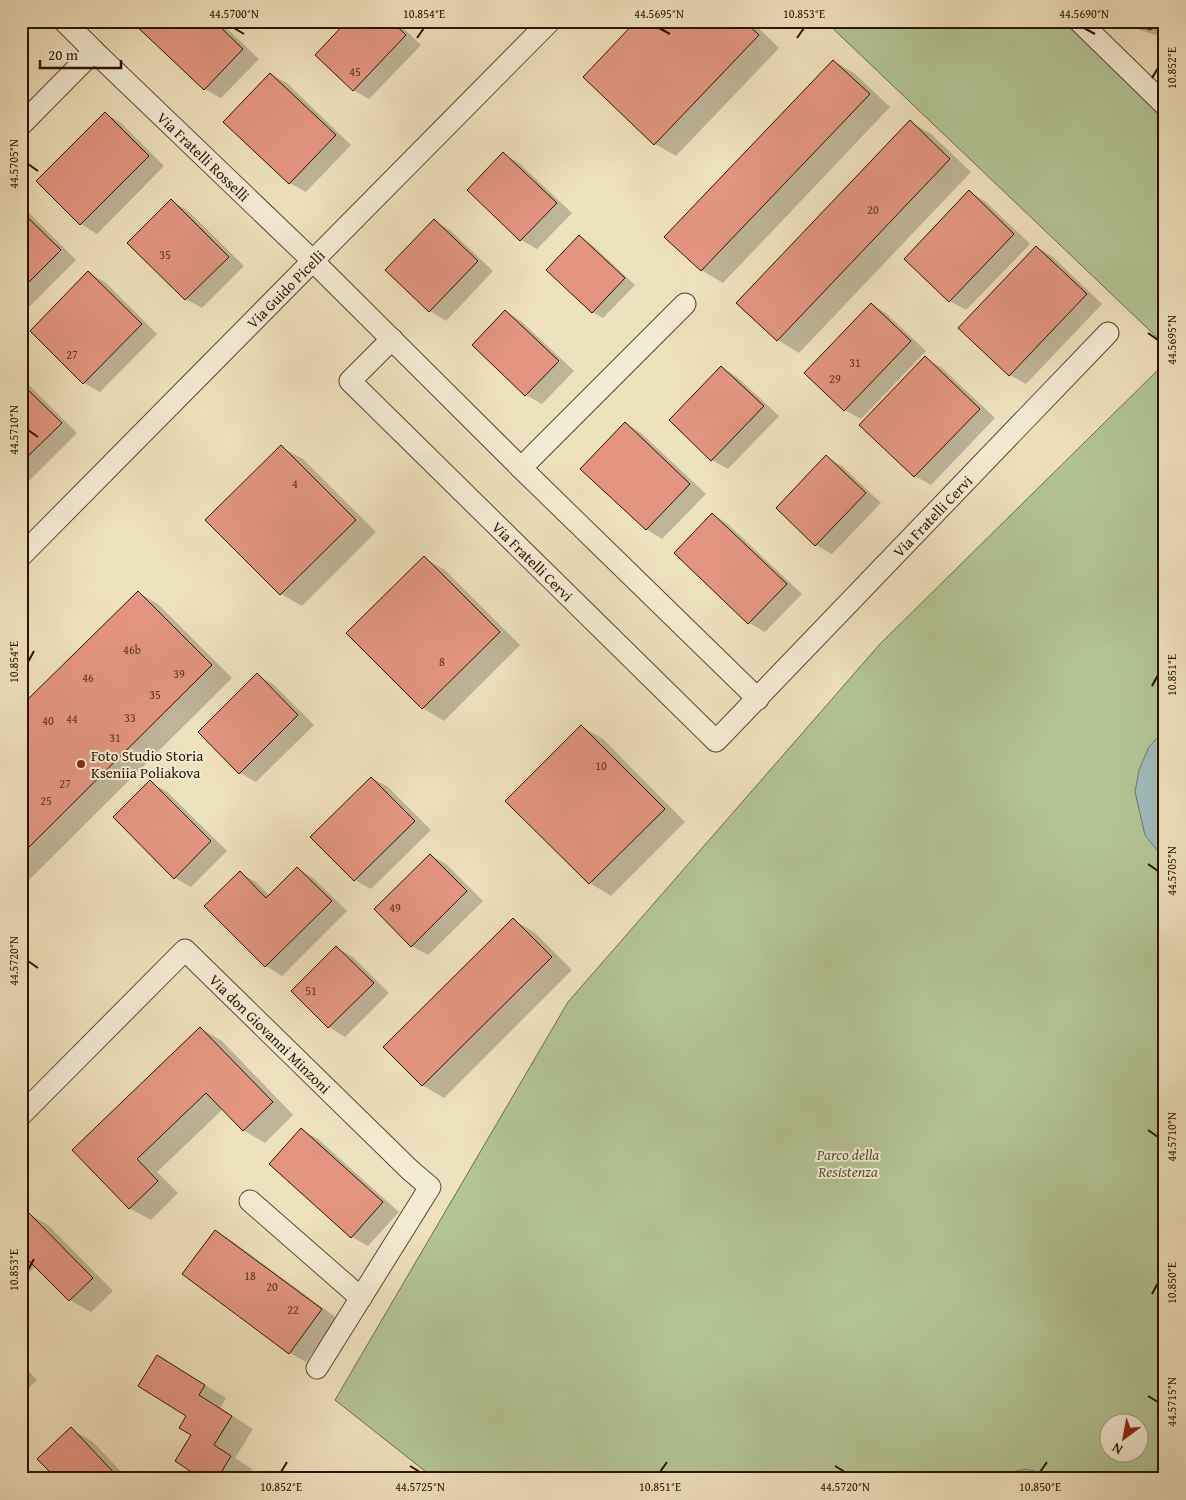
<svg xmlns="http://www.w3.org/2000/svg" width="1186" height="1500" font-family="'Gentium Book Plus',serif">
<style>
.green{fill:#b3c495;stroke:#706b4a;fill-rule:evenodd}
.water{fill:#9ebbbc;stroke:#717771}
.shadow{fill:#0003}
.building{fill:#e39581;stroke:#2e1200}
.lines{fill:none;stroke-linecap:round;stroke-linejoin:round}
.street-casing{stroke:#5e462f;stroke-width:23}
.street{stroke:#f4ecd4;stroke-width:21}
.ticks{fill:none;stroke:#2e1200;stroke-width:2}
.poi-dot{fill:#8f2418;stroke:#f4ecd4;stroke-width:2}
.labels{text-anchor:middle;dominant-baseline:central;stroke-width:4;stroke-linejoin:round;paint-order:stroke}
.number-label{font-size:12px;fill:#5b3320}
.street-label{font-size:15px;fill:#2e1200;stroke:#f4ecd4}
.poi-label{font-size:15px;fill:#2e1200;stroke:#f4ecd4;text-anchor:start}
.park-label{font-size:15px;font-style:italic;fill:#5d5034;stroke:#f4ecd4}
.neatline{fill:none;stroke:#2e1200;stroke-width:2}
.ticks-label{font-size:12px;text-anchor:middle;fill:#2e1200}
</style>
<rect width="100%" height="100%" fill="#eee1bd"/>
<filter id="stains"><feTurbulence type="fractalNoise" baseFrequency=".004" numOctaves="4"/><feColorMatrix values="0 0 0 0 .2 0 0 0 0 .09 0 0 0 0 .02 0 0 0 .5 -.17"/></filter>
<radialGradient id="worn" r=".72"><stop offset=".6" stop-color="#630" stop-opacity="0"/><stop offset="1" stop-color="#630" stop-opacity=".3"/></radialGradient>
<path class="green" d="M825,21H1076L1165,109V345Z
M1165,363V1479H435L335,1400L568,1002L880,644ZM1108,1422H1138V1452H1108Z"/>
<path class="water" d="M1165,729V860L1145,835L1135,792L1139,770L1149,747Z
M1026,1469L1043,1473L1055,1479H1002L1016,1471Z"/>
<path class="shadow" d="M133,21H219L259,59L221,98L205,89Z
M348,21H396L421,45L369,99L353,90Z
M637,21H751L779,48L676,156L655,144L585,77Z
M1112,21H1165V38L1114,22Z
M833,61L854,73L890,107L723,283L701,270Z
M270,74L287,83L351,145L306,192L290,183L225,122Z
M105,113L121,123L164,166L97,234L81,224L38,181Z
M910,122L931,134L971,172L799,353L778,340L738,303Z
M503,154L519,163L572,213L537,249L521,240Z
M969,192L985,201L1030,244L966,310L950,301L906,259Z
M171,201L187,210L244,266L202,308L186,299L129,243Z
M21,205L76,260L24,312L21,310Z
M434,221L450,230L493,271L446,321L430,311L387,270Z
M579,237L590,243L635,285L603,318L592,312Z
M1036,247L1053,257L1102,304L1026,384L1010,375Z
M89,273L105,282L157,334L100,392L84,383Z
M871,304L887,314L926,351L861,419L845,410L806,373Z
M505,311L521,321L574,371L542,404L526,395Z
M925,358L941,367L995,418L931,485L915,476Z
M721,367L737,377L779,416L728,469L712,460L670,420Z
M21,377L77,433L21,489Z
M625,423L641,433L706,494L662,539L646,529Z
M281,447L303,459L376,532L302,606L281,594Z
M826,457L842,466L881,503L832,554L816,545L778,508Z
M712,514L728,524L802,594L765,632L749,623Z
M424,558L445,570L520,645L444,721L423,708L348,633Z
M138,592L159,605L232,678L21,888V708Z
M257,675L273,684L314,725L256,782L240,773Z
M582,727L603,739L685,822L611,896L590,883Z
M372,778L388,787L431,830L371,889L355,880Z
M150,782L166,791L227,851L191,887L175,878Z
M430,855L446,864L483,901L428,955L412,946Z
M297,868L313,878L347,911L282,976L266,966L240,873L256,882L270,896Z
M513,920L534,932L572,970L444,1098L422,1085Z
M337,948L353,957L389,993L345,1037L329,1027L293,991Z
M200,1028L222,1041L293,1115L265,1143L243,1130L223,1109L157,1172L178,1193L151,1220L129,1208L73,1150Z
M302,1130L318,1139L399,1212L368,1246L352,1237L271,1164Z
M27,1213L48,1225L113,1291L91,1312L70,1300L36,1266L21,1281V1219Z
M216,1231L232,1241L338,1319L306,1362L290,1353Z
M21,1363L37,1380L21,1396Z
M179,1369L226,1398L220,1408L253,1429L235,1458L252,1469L246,1479H195L197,1474L193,1435Z
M71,1429L92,1441L128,1479H58Z"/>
<path class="building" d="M131,21H214L243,49L204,90Z
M347,21H391L406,35L353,91L315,55Z
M636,21H744L759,35L654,145L583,77Z
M1121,21H1154L1151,30Z
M833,60L870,94L701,271L664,237Z
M270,73L336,135L289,184L223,122Z
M105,112L149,156L80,225L36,181Z
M910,120L950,159L777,341L736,303Z
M503,152L557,203L520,241L467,190Z
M969,190L1014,234L949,302L904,259Z
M171,199L229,257L185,300L127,243Z
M21,211L61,250L21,290Z
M434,219L478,261L429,312L385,270Z
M579,235L625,278L592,313L546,270Z
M1036,246L1087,294L1009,376L958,328Z
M88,271L142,324L83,384L30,331Z
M871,303L911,341L844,411L804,373Z
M505,310L559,361L525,396L472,345Z
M925,356L980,409L914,477L859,425Z
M721,366L764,406L711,461L669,420Z
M21,383L62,423L21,463Z
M625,422L690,484L646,530L580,469Z
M281,445L356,520L280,595L205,520Z
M826,455L866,493L815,546L776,508Z
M712,513L787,584L748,624L674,553Z
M424,556L500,632L422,709L346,633Z
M138,591L212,665L21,855V706Z
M257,673L298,715L239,774L198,732Z
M581,725L665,809L589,884L505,801Z
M371,777L415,821L354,881L310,837Z
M150,780L211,841L174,879L113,817Z
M430,854L467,891L411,947L374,909Z
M297,867L332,901L265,967L204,906L240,871L266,898Z
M513,918L552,957L422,1086L383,1047Z
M336,946L374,983L328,1028L291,991Z
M200,1027L273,1102L243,1131L206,1093L137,1159L158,1181L129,1209L72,1150Z
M301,1128L383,1202L351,1238L269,1164Z
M27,1211L93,1278L69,1301L21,1253V1217Z
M215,1230L322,1309L289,1354L182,1274Z
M157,1355L205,1385L199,1395L232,1416L214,1445L231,1456L217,1479H193L196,1475L175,1461L191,1435L179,1428L186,1416L138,1386Z
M71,1427L117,1476L115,1479H57L37,1459Z"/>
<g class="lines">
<g class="street-casing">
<g id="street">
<path d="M64,21L94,51"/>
<path d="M1079,21L1165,105"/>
<path id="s1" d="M21,125L94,51L314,262L521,468L758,699"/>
<path id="s2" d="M392,339L350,381L716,741L1108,333"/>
<path d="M521,468L685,304"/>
<path id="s3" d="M21,556L550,21"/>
<path id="s4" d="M21,1115L185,950L410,1170L430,1187L317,1368"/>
<path d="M250,1201L361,1298"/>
</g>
</g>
<use href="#street" class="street"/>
</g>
<path class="ticks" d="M234,28L244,34M659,28L670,34M1084,28L1095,34M417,38L424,28M797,38L804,28M1152,78L1158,68M28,164L38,171M1148,333L1158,340M28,430L38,437M28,662L34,651M1152,686L1158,675M1148,864L1158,871M28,961L38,968M1148,1130L1158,1137M28,1270L34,1259M1152,1294L1158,1283M1148,1396L1158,1402M410,1466L420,1472M835,1466L845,1472M281,1472L287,1462M660,1472L667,1462M1040,1472L1047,1462"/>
<circle class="poi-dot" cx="81" cy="764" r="5"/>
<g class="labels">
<g class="number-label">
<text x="355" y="71">45</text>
<text x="873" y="209">20</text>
<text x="165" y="254">35</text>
<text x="72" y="354">27</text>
<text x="855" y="362">31</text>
<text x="835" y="378">29</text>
<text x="295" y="483">4</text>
<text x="132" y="649">46b</text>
<text x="442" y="661">8</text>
<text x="179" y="673">39</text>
<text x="88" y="677">46</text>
<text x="155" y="694">35</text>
<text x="130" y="717">33</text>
<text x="72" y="718">44</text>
<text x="48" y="720">40</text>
<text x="115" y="737">31</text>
<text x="601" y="765">10</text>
<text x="65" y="783">27</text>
<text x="46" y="800">25</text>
<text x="395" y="907">49</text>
<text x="311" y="990">51</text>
<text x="250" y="1275">18</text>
<text x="272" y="1286">20</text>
<text x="293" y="1309">22</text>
</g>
<g class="street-label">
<text stroke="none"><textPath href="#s1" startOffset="256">Via Fratelli Rosselli</textPath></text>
<text stroke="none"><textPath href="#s3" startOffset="376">Via Guido Picelli</textPath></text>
<text stroke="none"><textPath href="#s2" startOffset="885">Via Fratelli Cervi</textPath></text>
<text stroke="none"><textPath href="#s2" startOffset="316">Via Fratelli Cervi</textPath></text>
<text stroke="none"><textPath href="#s4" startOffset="352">Via don Giovanni Minzoni</textPath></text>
</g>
<g class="poi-label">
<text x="91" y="755">Foto Studio Storia<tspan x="91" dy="17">Kseniia Poliakova</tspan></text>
</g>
<g class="park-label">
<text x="848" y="1154">Parco della<tspan x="848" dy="17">Resistenza</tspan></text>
</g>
</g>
<rect width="1186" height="1500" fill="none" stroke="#eee1bd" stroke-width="55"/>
<g transform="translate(1124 1438) rotate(212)"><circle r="24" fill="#f4ecd4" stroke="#a5957f"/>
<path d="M0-4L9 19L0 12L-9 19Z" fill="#8f2418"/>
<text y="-8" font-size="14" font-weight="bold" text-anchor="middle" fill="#2e1200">N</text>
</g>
<path d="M40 60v8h81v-8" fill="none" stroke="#2e1200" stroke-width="2.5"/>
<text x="48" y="60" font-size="15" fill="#2e1200" stroke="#f4ecd4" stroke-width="4" paint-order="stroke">20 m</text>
<rect x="28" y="28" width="1130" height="1444" class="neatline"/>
<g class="ticks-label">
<text x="234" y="18">44.5700°N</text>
<text x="424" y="18">10.854°E</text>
<text x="659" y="18">44.5695°N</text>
<text x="804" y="18">10.853°E</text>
<text x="1084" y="18">44.5690°N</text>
<text transform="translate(1172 68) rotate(-90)" y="4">10.852°E</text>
<text transform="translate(14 164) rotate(-90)" y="4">44.5705°N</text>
<text transform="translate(1172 340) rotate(-90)" y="4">44.5695°N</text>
<text transform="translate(14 430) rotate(-90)" y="4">44.5710°N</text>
<text transform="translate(14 662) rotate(-90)" y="4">10.854°E</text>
<text transform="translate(1172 675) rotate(-90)" y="4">10.851°E</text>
<text transform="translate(1172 871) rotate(-90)" y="4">44.5705°N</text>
<text transform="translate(14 961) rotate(-90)" y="4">44.5720°N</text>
<text transform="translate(1172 1137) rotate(-90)" y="4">44.5710°N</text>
<text transform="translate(14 1270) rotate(-90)" y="4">10.853°E</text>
<text transform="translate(1172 1283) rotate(-90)" y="4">10.850°E</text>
<text transform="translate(1172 1402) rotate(-90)" y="4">44.5715°N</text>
<text x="281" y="1491">10.852°E</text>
<text x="420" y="1491">44.5725°N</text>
<text x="660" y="1491">10.851°E</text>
<text x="845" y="1491">44.5720°N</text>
<text x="1040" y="1491">10.850°E</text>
</g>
<rect width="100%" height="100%" filter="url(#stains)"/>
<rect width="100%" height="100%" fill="url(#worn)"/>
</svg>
